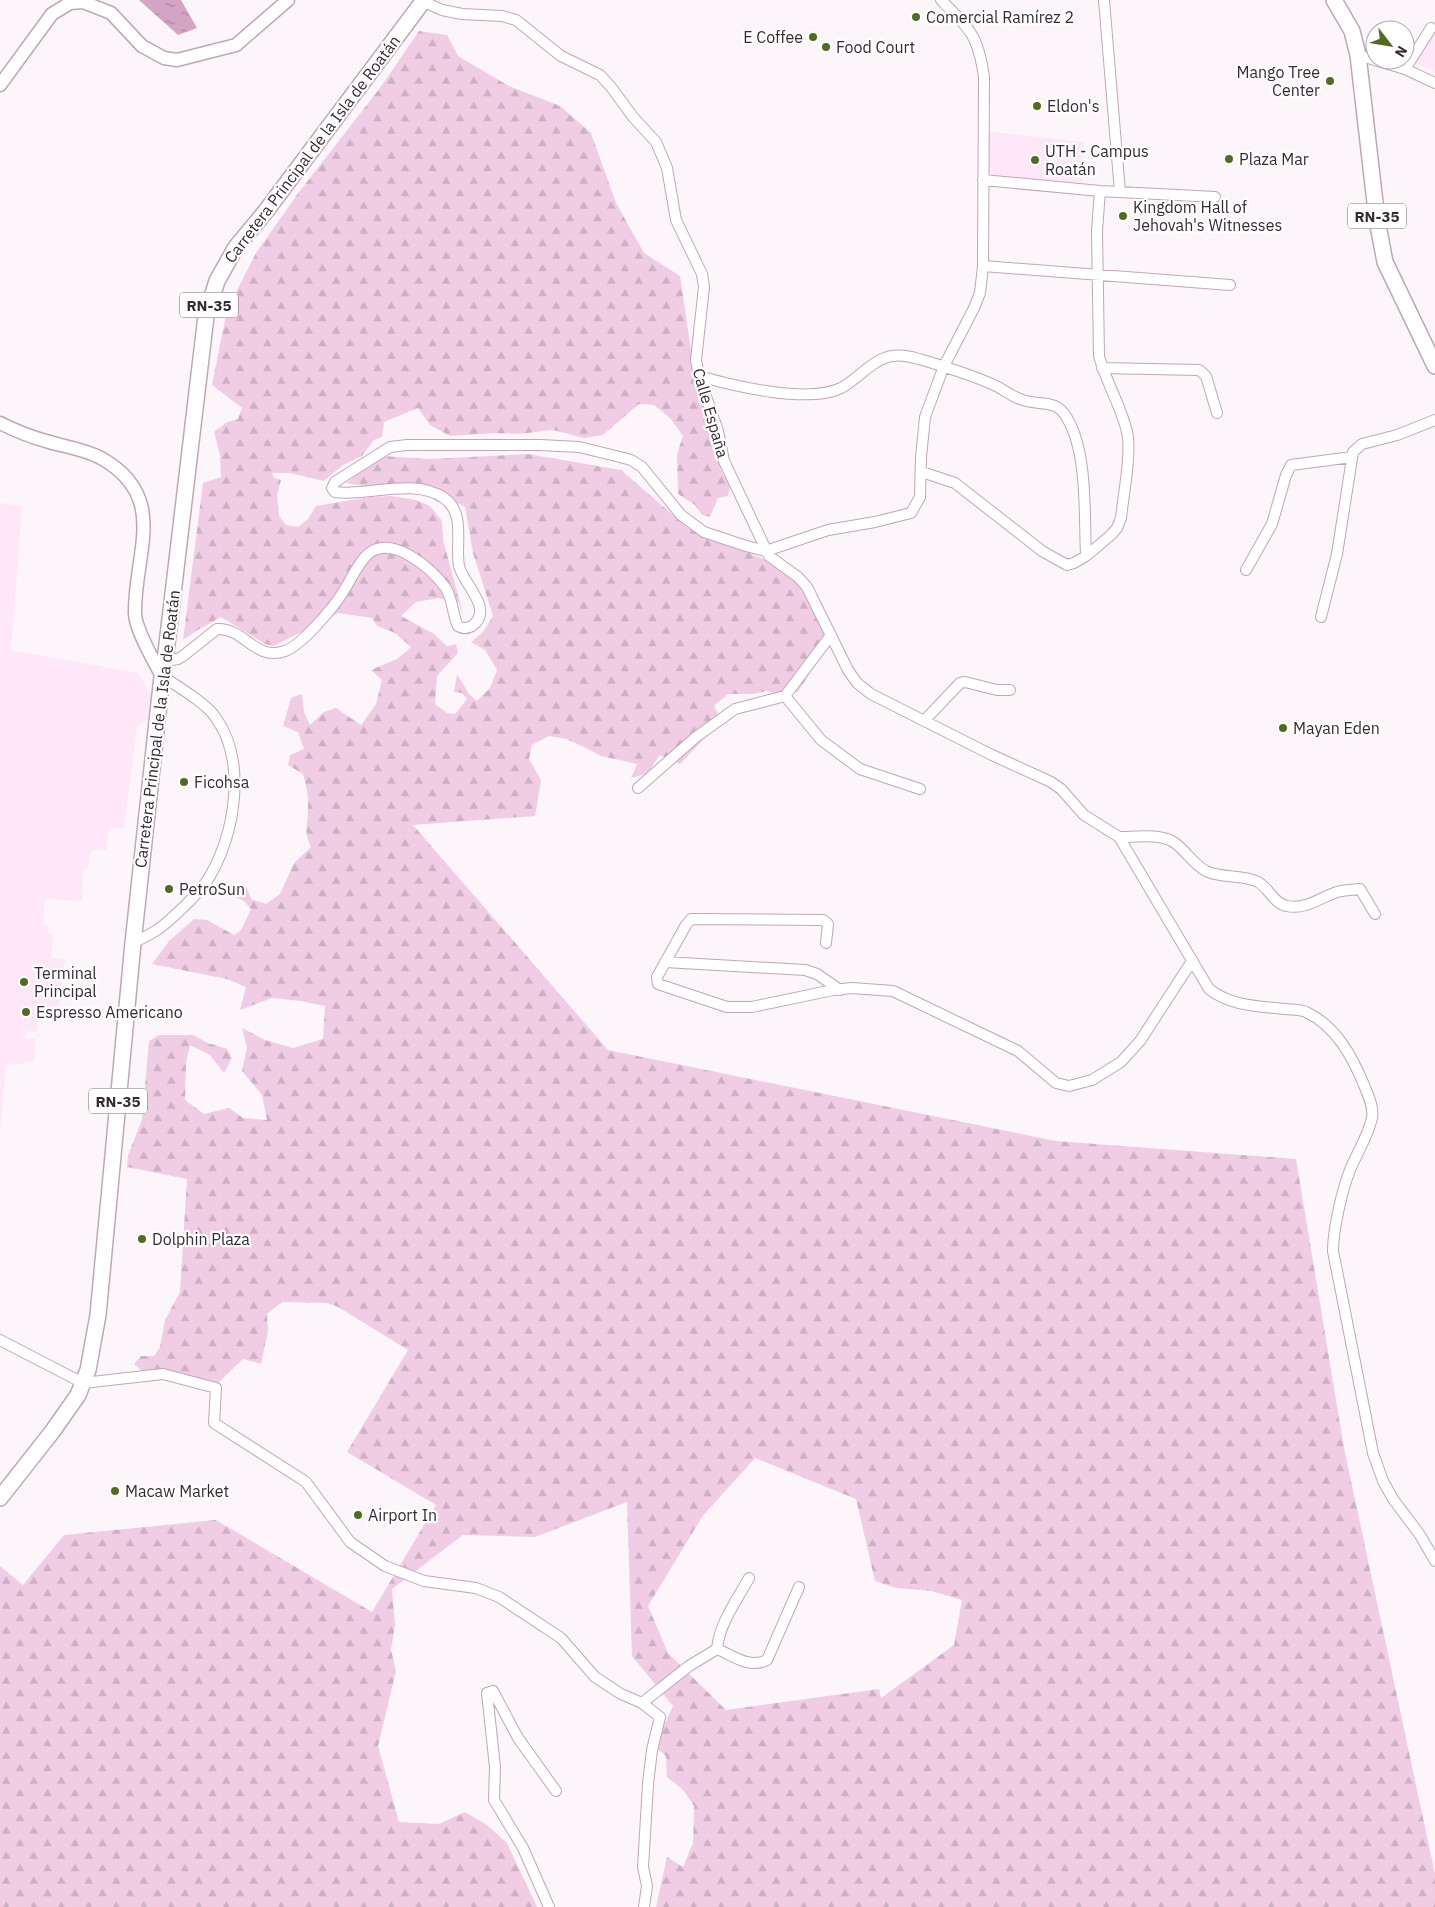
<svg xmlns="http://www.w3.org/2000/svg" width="1435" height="1907" font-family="'IBM Plex Sans',sans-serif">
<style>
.built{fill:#fee8f7}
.forest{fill:url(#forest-firs);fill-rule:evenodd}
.water{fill:url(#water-ripples)}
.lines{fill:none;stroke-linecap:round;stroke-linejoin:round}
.minor-casing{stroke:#c1a6b8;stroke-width:12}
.tertiary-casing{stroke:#c1a6b8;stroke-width:15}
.primary-casing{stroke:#c1a6b8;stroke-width:18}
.minor{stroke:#fff;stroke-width:10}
.tertiary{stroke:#fff;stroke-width:12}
.primary{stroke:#fff;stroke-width:15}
.poi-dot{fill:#4f6c20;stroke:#fff;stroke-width:2}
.labels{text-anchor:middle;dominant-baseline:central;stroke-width:4.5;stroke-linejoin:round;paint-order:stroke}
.shield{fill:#fff;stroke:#726b70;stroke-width:1}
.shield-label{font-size:15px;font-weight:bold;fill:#362b33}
.poi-label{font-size:16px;fill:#362b33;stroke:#fff;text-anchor:start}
.street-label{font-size:16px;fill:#362b33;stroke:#fff}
</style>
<defs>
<pattern id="forest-firs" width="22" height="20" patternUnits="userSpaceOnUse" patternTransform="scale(1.25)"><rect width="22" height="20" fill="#f0cde4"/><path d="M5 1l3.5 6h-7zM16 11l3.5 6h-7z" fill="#ceb0c4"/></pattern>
<pattern id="water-ripples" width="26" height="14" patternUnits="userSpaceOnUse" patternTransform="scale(1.25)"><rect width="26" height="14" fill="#d3a4c4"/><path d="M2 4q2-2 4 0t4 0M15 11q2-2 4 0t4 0" fill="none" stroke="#ac86a0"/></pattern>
</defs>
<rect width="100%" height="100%" fill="#fcf6fa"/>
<path class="built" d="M1435,23V72L1413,62Z
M987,131L1083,142L1082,183L986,177Z
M0,503L22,506L11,650L138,673L152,696L153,714L137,728L124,828H109L106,850H91L88,870H83L82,902L45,898L43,925L49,926L48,933L53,934L51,958L65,960L59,1008L45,1006V1009L40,1008L37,1032L27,1031L26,1038L36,1039L35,1060L20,1064L6,1065L0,1132Z"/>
<path class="forest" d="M419,31L447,35L458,56L509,86L560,106L591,133L616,203L644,253L680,276L693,363L702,384L715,452L722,472L730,483L728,496L718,498L710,517L702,515L695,505L678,494L677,454L683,436L670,418L654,405L639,404L603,435L584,438L553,430L519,434L496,433L450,436L430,425L418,408L384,422L382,437L374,440L362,456L343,465L324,481L289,473H272L274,478L281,480L277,495L279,516L286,525L298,527L308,519L316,506L369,497L391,496L416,500L430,506L442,521L443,540L464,617L459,603L438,598L416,602L401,616L434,634L447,646L456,644L458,653L437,676L435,704L447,713L455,714L467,699L462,693L454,692L457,674L469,694L477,701L490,688L497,670L485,650L471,642L483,632L493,616L473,553L465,507L425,487H370L346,483L383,456L429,459L528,454L621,470L687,527L773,563L796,582L811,605L829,643L798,692L778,694L767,691L753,694H728L714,706L721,721L680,764L660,755L646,774L631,778L637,764L601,756L584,747L566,739L549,736L532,745L529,759L541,780L535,816L413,825L608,1050L1056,1141L1296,1159L1344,1448L1435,1874V1907H656L667,1857L683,1867L693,1843L694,1806L683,1790L667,1777L666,1756L654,1746L673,1706L632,1656L627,1502L535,1537L463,1535L392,1589L395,1625L391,1650L396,1671L378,1746L399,1822L439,1824L465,1812L487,1825L507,1843L537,1907H0V1566L23,1585L64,1535L216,1520L372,1612L436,1505L347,1452L408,1350L338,1307L327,1303L282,1302L267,1314L268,1331L261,1364L243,1359L219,1382L208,1383L143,1372L134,1364L141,1356H154L160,1347L165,1320L180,1292L187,1179L127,1167L128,1155L142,1120L149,1041L159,1035H193L208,1043L227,1049L232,1058L224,1073L210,1055L190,1045L186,1062L185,1100L204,1114L229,1108L243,1118L267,1120L262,1095L242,1071L247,1048L242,1028L265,1040L293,1048L323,1039L325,1006L301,1001L272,998L240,1010L246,987L227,979L152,964L169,941L194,919L207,920L234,935L241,930L251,909L244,901L232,895L236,887L246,886L251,899L266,904L280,894L294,863L311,847C303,830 308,827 308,809C309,797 306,785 303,774L288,765L290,755L304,749L298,732L283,726L291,698L302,694L304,712L310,725L324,712L336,708L361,725L376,704L382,680L371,670L397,659L411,647L395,633L377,626L372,618L338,613L274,646L265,644L221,617L196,631L183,640L203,483L221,477L220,455L214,432L227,422L238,419L242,408L212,385L227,310L256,253L299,192L380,88ZM755,1458L856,1499L875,1581L896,1588L931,1591L962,1600L954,1645L881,1698L879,1689L726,1710L668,1653L648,1606L702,1517Z"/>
<path class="water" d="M139,0H181L197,28L178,35Z"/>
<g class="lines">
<g class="minor-casing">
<path id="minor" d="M1104,0L1120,192
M422,1L442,10L462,14L502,16L516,20L561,56L600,75L611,87L633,117L656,142L667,168L676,220L702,274L704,287L696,360L699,376L718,431L724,461L769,556L798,577L807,587L848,670L857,683L871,694L992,755L1051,782L1061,789L1084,815L1119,837L1209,989C1231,1006 1257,1006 1284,1009C1291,1010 1300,1009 1306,1012C1336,1026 1352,1056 1364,1085C1368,1095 1374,1107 1372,1118C1368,1136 1357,1153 1350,1170C1342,1190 1333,1230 1333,1251L1373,1453L1383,1481L1393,1499L1420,1535L1435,1561
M1358,55L1405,69L1435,83
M1405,69L1431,28
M983,180L1100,191L1215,197
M983,266L1230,285
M1102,368L1199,370L1206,376L1217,413
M699,376C734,386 808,404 841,388C858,379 873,359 892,356C904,354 915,358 926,361C949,368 972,375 994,385C1003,389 1011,396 1020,399C1039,407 1055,397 1067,418C1088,453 1084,515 1086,556
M922,472L955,483L1042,551L1067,565L1074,563L1086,556L1111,535L1117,528L1121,518C1123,497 1132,451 1127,432C1121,406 1106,382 1099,356L1097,231L1100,191
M1246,570L1272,524L1286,475L1291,465L1352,457
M1321,617L1337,554L1353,452L1362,444L1397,435L1435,420
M165,661L178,659L183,656L217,629C244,627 255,662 285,651C301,646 334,607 343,592C351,580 357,564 368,554C392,534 431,568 445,587C453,598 452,614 458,626C463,629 467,629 472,626C495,609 463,584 459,566C455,544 466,513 444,498C413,477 367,497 335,492L332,488L335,482L341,478L390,447L407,445H540L579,447L620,457L631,460L642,467L681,515L704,532L746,546L766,551L828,530L875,522L911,513L920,497L921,457L925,417L944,366L974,308L980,293L983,266L984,77C978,35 970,29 941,0
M785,696L821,740L860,769L920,789
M924,721L960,683L965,682L997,690H1010
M638,788L696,737L735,709L785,696L831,635
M1119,837C1135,837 1161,833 1175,843C1186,851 1194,865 1206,871C1223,879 1242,874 1258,882C1269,888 1274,904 1287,906C1306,910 1321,897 1337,892C1344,890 1353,890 1360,889L1375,914
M133,943C141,939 149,935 157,930C171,920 201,892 210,876C235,832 247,762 216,718C205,702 178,687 162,676
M826,943L828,924L823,920L691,919L686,925L657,977L658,984L727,1007H752L833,990L852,988L893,991L1018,1051L1056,1083L1069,1086L1092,1080L1121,1062L1140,1041L1192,961
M665,962L805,970L817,974L840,990
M0,1340L83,1383L163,1374L216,1388L214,1423L306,1482L350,1542L385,1566L424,1581L476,1588L499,1597L561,1638L595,1677L621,1694L642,1703L660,1717L652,1750L648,1784L643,1867L647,1886L644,1907
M717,1649C734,1656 749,1669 767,1660L799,1587
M717,1649C719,1624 737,1600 749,1578
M642,1703L689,1666L717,1649
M549,1907L523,1848L494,1800L495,1767L487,1693L493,1691L518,1738L556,1791"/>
</g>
<g class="tertiary-casing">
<path id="tertiary" d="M0,85L52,14L70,3L83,2L111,13L142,46L164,58L177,60L236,45L288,0
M0,423C14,430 31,437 46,441C65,447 84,449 101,458C170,497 134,553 135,613C135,629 154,661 162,676"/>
</g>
<g class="primary-casing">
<path id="primary" d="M1334,0L1352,31L1358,55L1377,220L1385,262L1435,366
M0,1498L52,1432L78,1395L88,1370L98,1315L133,943L162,676L165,661L206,316L217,281L236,247L266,211L424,0"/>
</g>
<use href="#minor" class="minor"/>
<use href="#tertiary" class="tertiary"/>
<use href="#primary" class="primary"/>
</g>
<g class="poi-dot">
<circle cx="916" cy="17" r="5"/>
<circle cx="813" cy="37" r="5"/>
<circle cx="826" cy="47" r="5"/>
<circle cx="1330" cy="81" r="5"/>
<circle cx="1037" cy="106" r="5"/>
<circle cx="1229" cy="159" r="5"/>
<circle cx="1035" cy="160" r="5"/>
<circle cx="1123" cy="216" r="5"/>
<circle cx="1283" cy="728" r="5"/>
<circle cx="184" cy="782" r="5"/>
<circle cx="169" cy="889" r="5"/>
<circle cx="24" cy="982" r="5"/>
<circle cx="26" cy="1012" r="5"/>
<circle cx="142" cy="1239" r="5"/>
<circle cx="115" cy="1491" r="5"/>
<circle cx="358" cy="1515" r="5"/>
</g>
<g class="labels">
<g class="shield">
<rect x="1348" y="203.5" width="58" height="25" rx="4"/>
<rect x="180" y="292.5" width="58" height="25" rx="4"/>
<rect x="89" y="1088.5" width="58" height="25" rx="4"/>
</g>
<g class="shield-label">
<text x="1377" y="216">RN-35</text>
<text x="209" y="305">RN-35</text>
<text x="118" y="1101">RN-35</text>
</g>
<g class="poi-label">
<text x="926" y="17">Comercial Ramírez 2</text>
<text x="803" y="37" text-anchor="end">E Coffee</text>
<text x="836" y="47">Food Court</text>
<text x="1320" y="72" text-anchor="end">Mango Tree<tspan x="1320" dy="18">Center</tspan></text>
<text x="1047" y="106">Eldon's</text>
<text x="1045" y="151">UTH - Campus<tspan x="1045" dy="18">Roatán</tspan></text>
<text x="1239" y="159">Plaza Mar</text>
<text x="1133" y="207">Kingdom Hall of<tspan x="1133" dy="18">Jehovah's Witnesses</tspan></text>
<text x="1293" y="728">Mayan Eden</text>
<text x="194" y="782">Ficohsa</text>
<text x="179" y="889">PetroSun</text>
<text x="34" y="973">Terminal<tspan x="34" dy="18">Principal</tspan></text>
<text x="36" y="1012">Espresso Americano</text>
<text x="152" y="1239">Dolphin Plaza</text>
<text x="125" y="1491">Macaw Market</text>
<text x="368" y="1515">Airport In</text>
</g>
<g class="street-label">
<text transform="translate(312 149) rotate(-53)">Carretera Principal de la Isla de Roatán</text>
<text transform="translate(711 413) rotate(74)">Calle España</text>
<text transform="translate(157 729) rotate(-83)">Carretera Principal de la Isla de Roatán</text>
</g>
</g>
<g transform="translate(1390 45) rotate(121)"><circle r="24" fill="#ffffff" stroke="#afaaad"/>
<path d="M0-4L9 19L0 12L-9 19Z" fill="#4f6c20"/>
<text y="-8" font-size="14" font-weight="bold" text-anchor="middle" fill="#362b33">N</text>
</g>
</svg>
